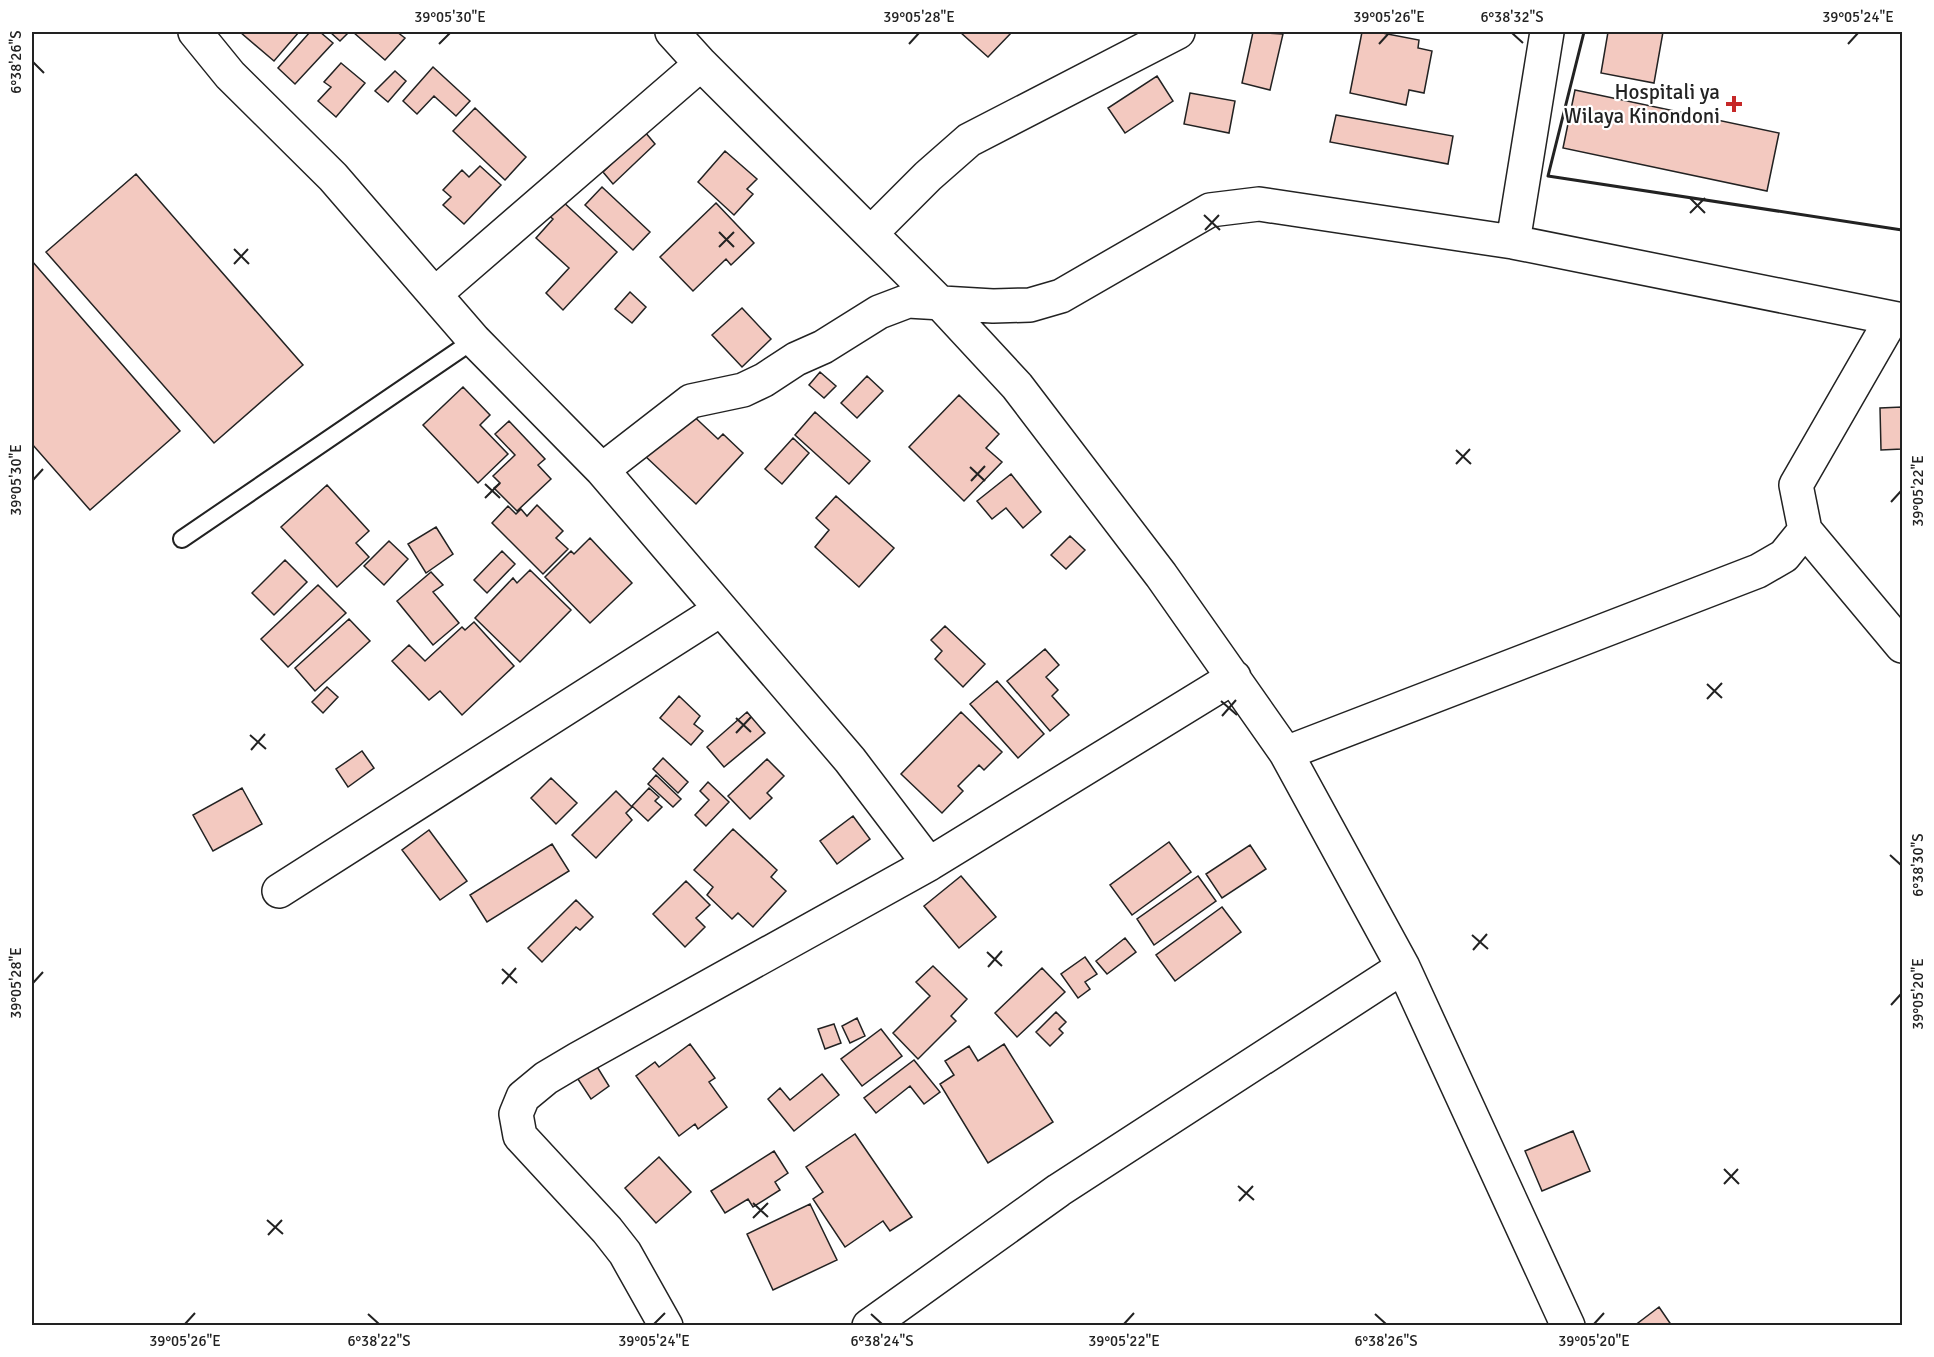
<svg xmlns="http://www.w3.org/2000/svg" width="1934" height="1357" font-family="Signika,sans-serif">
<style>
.building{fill:#f3c9c0;stroke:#222;stroke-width:1.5}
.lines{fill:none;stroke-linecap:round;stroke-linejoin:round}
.service-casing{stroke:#222;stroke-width:20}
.minor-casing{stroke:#222;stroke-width:36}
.service{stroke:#fff;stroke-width:16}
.minor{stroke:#fff;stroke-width:33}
.wall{stroke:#222;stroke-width:3}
.ticks{fill:none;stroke:#222;stroke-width:2}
.poi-dot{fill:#c62828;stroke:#fff;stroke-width:2}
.labels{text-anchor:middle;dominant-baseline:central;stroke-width:4.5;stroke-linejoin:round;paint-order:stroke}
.poi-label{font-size:21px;fill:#222;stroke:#fff;text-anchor:end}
.neatline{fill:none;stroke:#222;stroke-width:2}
.ticks-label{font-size:15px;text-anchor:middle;fill:#222}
</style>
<rect width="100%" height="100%" fill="#fff"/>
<path class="building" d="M240,32H299L274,61Z
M310,32H320L333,43L295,84L278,68Z
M330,32H349L340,41Z
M353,32H397L405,38L385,60Z
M960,32H1012L988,57Z
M1253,32L1283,34L1270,90L1242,83Z
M1362,32H1377L1419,40L1418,48L1432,51L1424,93L1409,90L1406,105L1350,93Z
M1608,32H1663L1654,83L1601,73Z
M341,63L365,83L336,117L318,101L331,87L324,82Z
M433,67L470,101L456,116L434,96L417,114L403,101Z
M395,71L406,81L388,102L375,91Z
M1157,76L1173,101L1125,133L1108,108Z
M1575,90L1779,133L1767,191L1563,148Z
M1190,93L1235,101L1229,133L1184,124Z
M475,108L526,157L505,180L453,131Z
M1336,115L1453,136L1448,164L1330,142Z
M645,132L655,144L613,184L603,172Z
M725,151L757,179L747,189L753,194L734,215L698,182Z
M480,166L501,185L464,224L443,205L451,197L443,190L462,170L469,177Z
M136,174L303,365L214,443L46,252Z
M602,187L650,232L633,250L585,205Z
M560,199L617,252L563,310L546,293L569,268L536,238L553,219L547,214Z
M716,203L754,243L731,265L726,259L693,291L660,257Z
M32,261L180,431L90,510L32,444Z
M630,292L646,307L632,323L615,309Z
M742,308L771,339L742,367L712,335Z
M820,372L836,386L824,398L809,385Z
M867,376L883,391L857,418L841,403Z
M463,387L490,415L480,425L508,454L478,483L423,425Z
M959,395L999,434L986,448L1002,462L964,501L909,447Z
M1902,407V449L1881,450L1880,408Z
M686,409L718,439L723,434L743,453L696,504L644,455Z
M815,412L870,461L849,484L795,435Z
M509,421L545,459L538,465L551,479L517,511L494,488L500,483L493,476L515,455L495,434Z
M793,438L809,453L782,484L765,469Z
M1011,474L1041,512L1023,528L1006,508L992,519L977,501Z
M327,485L369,531L356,543L369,557L337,587L281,527Z
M836,496L894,548L859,587L815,547L829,530L816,518Z
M537,505L563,531L556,538L568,549L543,574L492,523L508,506L516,514L521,509L527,516Z
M436,527L453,554L426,573L408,544Z
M1070,536L1085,550L1066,569L1051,555Z
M590,538L632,583L590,623L545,577L571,551L574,554Z
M389,541L408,559L384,585L364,566Z
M502,551L515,564L487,593L474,580Z
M285,560L307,582L274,615L252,593Z
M530,570L571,610L520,662L475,618L513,578L517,583Z
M431,572L443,585L433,592L459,623L433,645L397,601Z
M318,585L346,613L288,667L261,639Z
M349,619L370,641L315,691L295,668Z
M474,622L514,666L462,715L440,691L429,700L392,661L409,645L425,661L462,627L465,630Z
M945,626L985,664L963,687L935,659L942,651L931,640Z
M1045,649L1059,665L1046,677L1058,690L1052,696L1069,715L1050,731L1007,681Z
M997,681L1044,734L1018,758L970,704Z
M327,687L338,697L323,713L312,702Z
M679,696L700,716L694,724L703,731L691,745L660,718Z
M747,712L765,733L724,767L707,747Z
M961,712L1002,752L984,770L979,765L958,786L963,791L942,813L901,774Z
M362,751L374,768L348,787L336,769Z
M663,758L688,782L678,793L653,769Z
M767,759L784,776L767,793L772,798L750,819L728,796Z
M656,775L681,799L673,807L648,784Z
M551,778L577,803L556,824L531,798Z
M708,782L729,802L706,826L695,815L709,800L700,791Z
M242,788L262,824L213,851L193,815Z
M649,788L659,797L655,801L662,807L648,821L632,806Z
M616,791L632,807L626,813L632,820L596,858L572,835Z
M853,816L870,839L837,864L820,841Z
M733,829L777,870L771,877L786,891L753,927L738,913L732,919L707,895L713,887L694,870Z
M429,830L467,881L440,900L402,850Z
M1169,842L1191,872L1132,915L1110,885Z
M552,844L569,871L487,922L470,895Z
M1250,845L1266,869L1222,898L1206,874Z
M961,876L996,917L959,948L924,906Z
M1198,876L1216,901L1154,945L1137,919Z
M686,881L710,905L696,918L705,927L685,947L653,914Z
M576,900L593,917L580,930L576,927L542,962L528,948Z
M1222,907L1241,932L1175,981L1156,955Z
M1125,938L1136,952L1107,974L1096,961Z
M1085,957L1097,974L1085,982L1090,989L1078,998L1061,974Z
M933,966L967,999L951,1016L956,1021L918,1059L893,1033L930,996L916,982Z
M1042,968L1065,992L1017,1037L995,1013Z
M1056,1012L1066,1022L1059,1029L1063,1033L1050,1046L1036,1032Z
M857,1018L865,1036L850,1043L842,1026Z
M834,1024L841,1043L825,1049L818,1029Z
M881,1029L902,1056L862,1086L841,1059Z
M690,1044L715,1078L709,1082L727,1107L698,1129L695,1124L679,1136L636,1076L655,1062L659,1067Z
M1004,1044L1053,1122L988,1163L940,1084L954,1075L945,1061L969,1046L978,1061Z
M591,1057L609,1086L591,1099L572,1070Z
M914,1060L940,1092L924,1104L910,1086L876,1113L864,1098Z
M822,1074L839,1095L794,1131L768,1099L780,1088L790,1100Z
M1573,1131L1590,1171L1542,1191L1525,1151Z
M855,1134L912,1217L890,1231L883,1221L845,1247L813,1199L823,1192L806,1167Z
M774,1151L788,1173L775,1182L780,1190L753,1207L748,1199L725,1213L711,1191Z
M659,1157L691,1192L656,1223L625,1188Z
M810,1204L837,1260L773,1290L747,1234Z
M1659,1307L1672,1326H1634Z"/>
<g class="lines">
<g class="service-casing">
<path id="service" d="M182,539L474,340"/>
</g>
<g class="minor-casing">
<path id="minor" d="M195,32L230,75L333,177L474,340L602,470L850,760L929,864
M672,32L701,64L941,304L1017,386L1161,575L1286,753L1403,967L1568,1326
M871,233L928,176L969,140L1178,32
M1513,242L1547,32
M435,294L701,64
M602,470L691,401L743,390L764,380L796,359L823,347L879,312L908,301L993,306L1030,305L1061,296L1210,210L1259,204L1513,242L1902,320
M1805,530L1902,646
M1286,753L1758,571L1784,556L1805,530L1796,485L1891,320
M279,891L720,610
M666,1326L625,1253L607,1230L520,1136L516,1114L523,1097L546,1078L578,1059L929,864L1234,677
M869,1326L1059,1190L1403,967"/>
</g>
<use href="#service" class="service"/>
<use href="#minor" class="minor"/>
<path class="wall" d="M1584,32L1548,176L1902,230"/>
</g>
<path class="ticks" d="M1512,33L1523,43M439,44L450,33M909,44L919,33M1379,44L1389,33M1848,44L1858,33M33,62L44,73M1690,198L1705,213M1690,213L1705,198M1204,215L1220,230M1205,230L1219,215M719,232L734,247M719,247L734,232M234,249L249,264M234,264L248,249M1456,450L1471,464M1456,464L1470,449M970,467L985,481M33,480L43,469M971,481L985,466M485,484L500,498M485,498L500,483M1891,502L1901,491M1707,684L1722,698M1707,699L1722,683M1221,701L1237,715M1222,716L1236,700M736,718L751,732M736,733L751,717M250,735L266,749M251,750L265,734M1890,855L1901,865M1472,935L1488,949M1473,950L1487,934M987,952L1002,966M988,967L1002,951M502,969L517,983M33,983L43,972M502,984L516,968M1891,1005L1901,994M1724,1169L1739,1184M1724,1184L1738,1169M1238,1186L1254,1200M1239,1201L1253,1186M753,1203L768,1217M753,1218L768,1203M267,1220L283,1234M268,1235L282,1220M368,1314L379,1324M871,1314L882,1324M1375,1314L1386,1324M185,1324L195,1313M654,1324L665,1313M1124,1324L1134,1313M1594,1324L1604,1313"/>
<path class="poi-dot" d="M1731 95h6v6h6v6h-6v6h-6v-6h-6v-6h6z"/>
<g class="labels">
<g class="poi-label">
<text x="1720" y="92">Hospitali ya<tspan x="1720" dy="24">Wilaya Kinondoni</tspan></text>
</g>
</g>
<rect width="1934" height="1357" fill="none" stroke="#ffffff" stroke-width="66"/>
<rect x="33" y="33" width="1868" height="1291" class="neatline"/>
<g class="ticks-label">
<text x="450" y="22">39°05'30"E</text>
<text x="919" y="22">39°05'28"E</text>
<text x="1389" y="22">39°05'26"E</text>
<text x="1512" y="22">6°38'32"S</text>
<text x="1858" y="22">39°05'24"E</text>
<text transform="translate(16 62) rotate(-90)" y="5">6°38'26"S</text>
<text transform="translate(16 480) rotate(-90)" y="5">39°05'30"E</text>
<text transform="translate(1918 491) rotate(-90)" y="5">39°05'22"E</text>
<text transform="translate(1918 865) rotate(-90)" y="5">6°38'30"S</text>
<text transform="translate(16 983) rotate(-90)" y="5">39°05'28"E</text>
<text transform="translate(1918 994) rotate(-90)" y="5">39°05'20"E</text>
<text x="185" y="1346">39°05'26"E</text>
<text x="379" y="1346">6°38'22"S</text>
<text x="654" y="1346">39°05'24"E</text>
<text x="882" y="1346">6°38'24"S</text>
<text x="1124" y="1346">39°05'22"E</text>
<text x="1386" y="1346">6°38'26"S</text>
<text x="1594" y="1346">39°05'20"E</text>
</g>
</svg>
